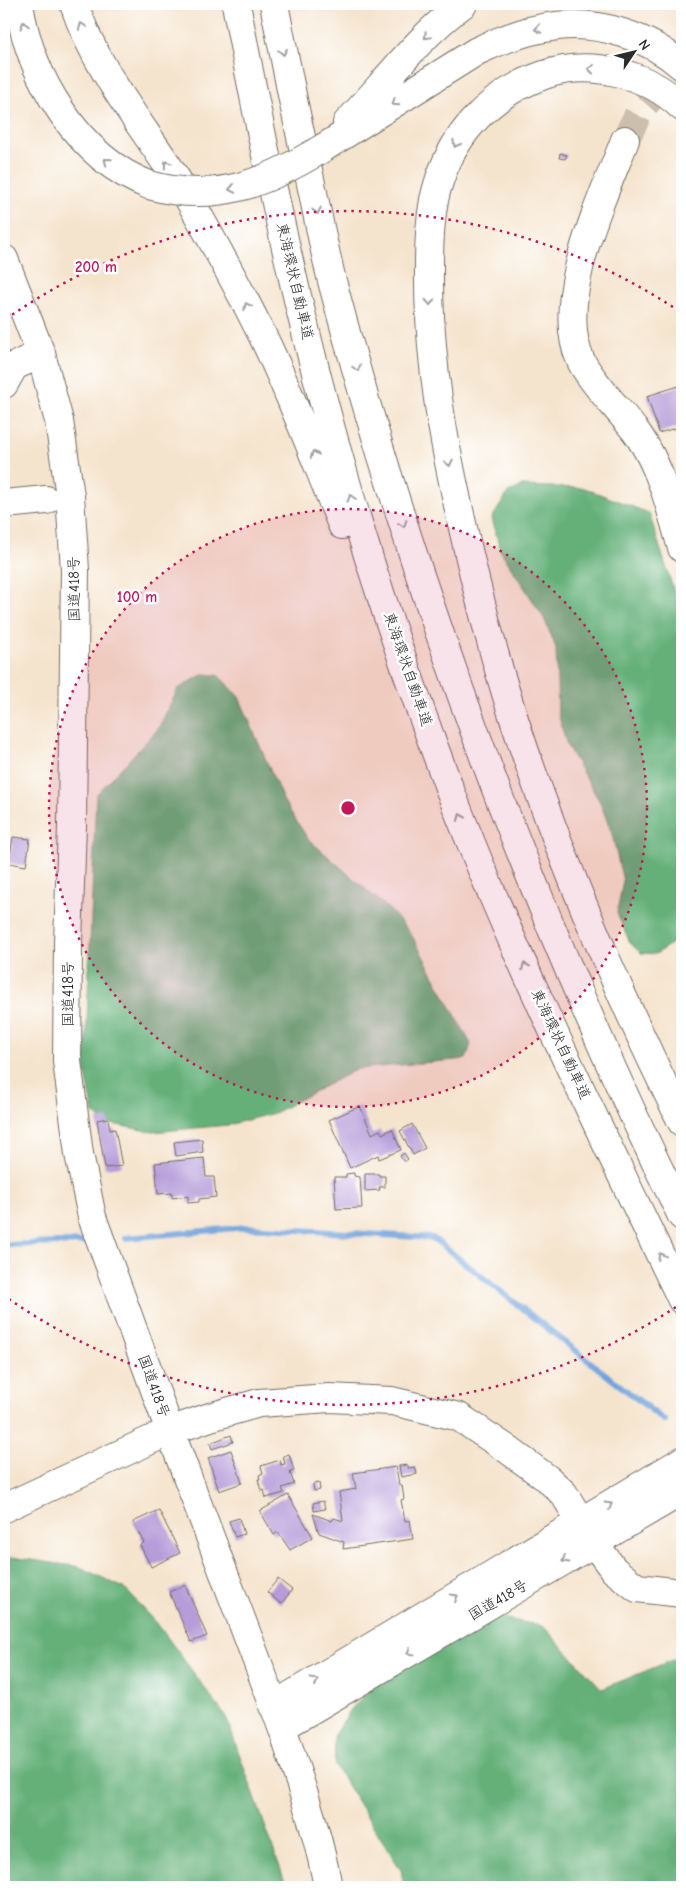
<svg xmlns="http://www.w3.org/2000/svg" width="686" height="1891" font-family="'Comic Neue','Klee One',sans-serif">
<style>
.forest{fill:#65b079;stroke:#486e52}
.lines{fill:none;stroke-linecap:round;stroke-linejoin:round}
.stream{stroke:#70a3db;stroke-width:6}
.building{fill:#b69cd9}
.minor-tunnel{stroke:#cdbfad;stroke-width:28;stroke-dasharray:28 14;stroke-linecap:butt}
.minor-casing{stroke:#726c64;stroke-width:30}
.highway-casing{stroke:#726c64;stroke-width:30}
.minor{stroke:#fff;stroke-width:28}
.highway{stroke:#fff;stroke-width:28}
.highway-bridge-casing{stroke:#726c64;stroke-width:30;stroke-linecap:butt}
.highway-bridge{stroke:#fff;stroke-width:28}
.oneway{stroke:#a0a0a0}
.ring{fill:none;stroke:#c2185b;stroke-width:2.5;stroke-dasharray:2.5 5}
.labels{text-anchor:middle;dominant-baseline:central;stroke-width:5;stroke-linejoin:round;paint-order:stroke}
.street-label{font-size:15px;fill:#2b2b2b;stroke:#fff}
.centre{fill:#c2185b;stroke:#fff;stroke-width:2.5}
.ring-label{font-size:15px;text-anchor:middle;font-weight:bold;fill:#c2185b;stroke:#fff;stroke-width:5;stroke-linejoin:round;paint-order:stroke}
</style>
<rect width="100%" height="100%" fill="#fff"/>
<filter id="ink" filterUnits="userSpaceOnUse"><feTurbulence type="fractalNoise" baseFrequency=".02" numOctaves="2"/><feDisplacementMap in="SourceGraphic" scale="10" xChannelSelector="R" yChannelSelector="G"/><feConvolveMatrix kernelMatrix="1 2 1 2 8 2 1 2 1" color-interpolation-filters="sRGB"/></filter>
<filter id="wash" filterUnits="userSpaceOnUse"><feTurbulence type="fractalNoise" baseFrequency=".0096" numOctaves="4" result="noise"/><feDisplacementMap in="SourceGraphic" scale="20" xChannelSelector="R" yChannelSelector="G"/><feGaussianBlur stdDeviation="1.12" result="paint"/><feColorMatrix in="noise" values="0 0 0 0 0 0 0 0 0 0 0 0 0 0 0 0 0 1.4 0 .05"/><feComposite in="paint" operator="in"/></filter>
<g filter="url(#wash)">
<rect width="100%" height="100%" fill="#f5e4cd"/>
<path class="forest" d="M522,486L584,488L649,513L682,617V936L656,954L641,953L630,943L617,913L623,881L612,834L600,802L567,746L558,713L556,648L544,618L500,550L492,518L508,493Z
M203,674L218,675L239,697L283,800L308,839L391,911L411,934L471,1044L466,1059L357,1069L274,1113L228,1125L153,1132L106,1123L94,1114L85,1069L96,795L158,729L178,689Z
M12,1557L80,1567L124,1588L156,1622L226,1717L287,1887H4V1563Z
M476,1613L543,1626L602,1689L682,1656V1887H404L401,1870L335,1766L334,1735L352,1708L397,1662Z"/>
<g class="lines">
<path class="stream" d="M126,1238L247,1227L433,1238L665,1421
M4,1245L86,1242"/>
</g>
<g id="blocks">
<path class="building" d="M560,153L567,155L565,159L559,158Z
M4,348L9,352L4,360Z
M682,385V426L659,433L647,396Z
M13,837L30,839L26,866L9,863Z
M360,1106L372,1134L380,1130L382,1134L392,1129L401,1150L379,1159L378,1155L350,1168L329,1120Z
M108,1118L110,1130L115,1129L122,1166L105,1168L97,1120Z
M412,1124L425,1148L413,1155L400,1131Z
M202,1139L203,1152L176,1156L174,1142Z
M404,1153L408,1159L404,1162L400,1156Z
M204,1158L206,1177H214L216,1197L199,1199V1202L188,1203V1196L172,1198V1193L158,1194L155,1163Z
M354,1173V1176L360,1177L362,1208L336,1209L334,1177H346V1174Z
M365,1174H379V1176H385V1187H379L380,1190L365,1191Z
M231,1435L233,1442L212,1449L210,1443Z
M231,1450L242,1483L219,1491L208,1458Z
M289,1454L294,1471L290,1472L294,1484L282,1488L284,1493L266,1498L264,1490L261,1491L258,1479H260L259,1475L263,1473L261,1466L280,1460L281,1465L285,1464L283,1456Z
M408,1465V1468L415,1467L417,1474L401,1477L399,1466Z
M396,1467L399,1485H402L404,1499L401,1500L405,1521L410,1520L413,1539L343,1549L344,1542L319,1533L313,1514L332,1521L334,1518L343,1521L339,1492L356,1489L353,1473Z
M319,1483L320,1490L314,1491L313,1484Z
M288,1495L313,1537L290,1550L278,1532L274,1535L260,1511Z
M323,1501L325,1509L314,1511L313,1503Z
M159,1510L180,1553L151,1567L140,1545L144,1543L133,1522Z
M239,1518L244,1534L235,1537L229,1521Z
M278,1579L292,1590L281,1604L267,1592Z
M185,1585L207,1636L191,1642L169,1592Z"/>
</g>
</g>
<g filter="url(#ink)">
<use href="#blocks" fill-opacity="0" stroke="#726c64" stroke-width="1"/>
<g class="lines">
<path class="minor-tunnel" d="M625,140L641,109L682,63"/>
<g class="minor-casing">
<path id="minor" d="M625,140C603,198 552,301 581,361C594,386 622,412 639,436C662,470 671,510 682,548
M4,384L14,366L41,354
M4,504L46,500
M4,1508L170,1431L210,1417L259,1403L329,1398L392,1401L459,1417L507,1449L548,1479L564,1494L594,1543L614,1570L637,1588L682,1593
M282,1727C299,1780 318,1832 328,1887"/>
</g>
<g class="highway-casing">
<path id="highway" d="M19,4C30,77 78,158 149,185
M74,4C99,79 154,138 193,206C219,252 245,299 268,347C295,405 318,466 342,525
M236,4C267,167 301,330 348,489C377,590 413,692 450,790C517,964 601,1132 682,1300
M274,4C286,67 299,130 313,193C319,223 325,252 332,281C378,456 435,628 499,797C554,939 614,1080 682,1216
M682,107C647,73 590,59 544,75C486,95 447,140 434,200C430,221 429,243 429,265C428,336 437,407 452,477C469,559 489,642 515,722C560,859 618,993 682,1122
M347,123C385,83 418,37 463,4
M323,148L477,51C502,39 528,29 557,26C601,21 649,37 682,66
M4,259L41,354L59,421L70,496L75,570L72,826L68,943L67,1061L79,1154L92,1217L170,1431L282,1727L682,1491
M273,1706L682,1461"/>
</g>
<use href="#minor" class="minor"/>
<use href="#highway" class="highway"/>
<g class="highway-bridge-casing">
<path id="highway-bridge" d="M149,185C216,204 266,183 323,148"/>
</g>
<use href="#highway-bridge" class="highway-bridge"/>
</g>
<defs><path id="oneway-chevron" d="M-2-3.5L2.5 0L-2 3.5" fill="none" stroke-width="1.6" stroke-linecap="round" stroke-linejoin="round" transform="scale(1.25)"/></defs>
<g class="oneway">
<use href="#oneway-chevron" transform="translate(24 25) rotate(-106)"/>
<use href="#oneway-chevron" transform="translate(82 26) rotate(-111)"/>
<use href="#oneway-chevron" transform="translate(538 29) rotate(170)"/>
<use href="#oneway-chevron" transform="translate(427 36) rotate(135)"/>
<use href="#oneway-chevron" transform="translate(283 52) rotate(80)"/>
<use href="#oneway-chevron" transform="translate(591 69) rotate(-175)"/>
<use href="#oneway-chevron" transform="translate(395 103) rotate(145)"/>
<use href="#oneway-chevron" transform="translate(456 144) rotate(118)"/>
<use href="#oneway-chevron" transform="translate(107 161) rotate(-141)"/>
<use href="#oneway-chevron" transform="translate(167 164) rotate(-125)"/>
<use href="#oneway-chevron" transform="translate(232 189) rotate(169)"/>
<use href="#oneway-chevron" transform="translate(317 211) rotate(78)"/>
<use href="#oneway-chevron" transform="translate(430 302) rotate(87)"/>
<use href="#oneway-chevron" transform="translate(247 306) rotate(-117)"/>
<use href="#oneway-chevron" transform="translate(357 368) rotate(74)"/>
<use href="#oneway-chevron" transform="translate(314 454) rotate(-112)"/>
<use href="#oneway-chevron" transform="translate(449 463) rotate(78)"/>
<use href="#oneway-chevron" transform="translate(351 498) rotate(-108)"/>
<use href="#oneway-chevron" transform="translate(403 524) rotate(72)"/>
<use href="#oneway-chevron" transform="translate(461 817) rotate(-113)"/>
<use href="#oneway-chevron" transform="translate(525 966) rotate(-115)"/>
<use href="#oneway-chevron" transform="translate(661 1256) rotate(-116)"/>
<use href="#oneway-chevron" transform="translate(609 1505) rotate(-31)"/>
<use href="#oneway-chevron" transform="translate(565 1560) rotate(150)"/>
<use href="#oneway-chevron" transform="translate(455 1597) rotate(-31)"/>
<use href="#oneway-chevron" transform="translate(410 1652) rotate(149)"/>
<use href="#oneway-chevron" transform="translate(315 1681) rotate(-31)"/>
</g>
</g>
<circle cx="348" cy="808" r="299" fill="#c2185b" fill-opacity=".12"/>
<g class="ring">
<circle cx="348" cy="808" r="299"/>
<path d="M682 1303A597 597 0 0 1 6 1297M6 319A597 597 0 0 1 682 313"/>
</g>
<g class="labels">
<g class="street-label">
<text transform="translate(295 281) rotate(77)">東海環状自動車道</text>
<text transform="translate(74 589) rotate(-91)">国道418号</text>
<text transform="translate(408 669) rotate(71)">東海環状自動車道</text>
<text transform="translate(68 994) rotate(-90)">国道418号</text>
<text transform="translate(561 1044) rotate(65)">東海環状自動車道</text>
<text transform="translate(154 1386) rotate(70)">国道418号</text>
<text transform="translate(498 1600) rotate(-30)">国道418号</text>
</g>
</g>
<circle cx="348" cy="808" r="8" class="centre"/>
<g class="ring-label">
<text x="96" y="272">200 m</text>
<text x="137" y="602">100 m</text>
</g>
<rect width="686" height="1891" fill="none" stroke="#fff" stroke-width="20"/>
<g transform="translate(634 52) rotate(55)" stroke="#ffffff" stroke-width="4" paint-order="stroke">
<path d="M0-4L9 19L0 12L-9 19Z" fill="#2b2b2b"/>
<text y="-8" font-size="14" font-weight="bold" text-anchor="middle" fill="#2b2b2b">N</text>
</g>
</svg>
